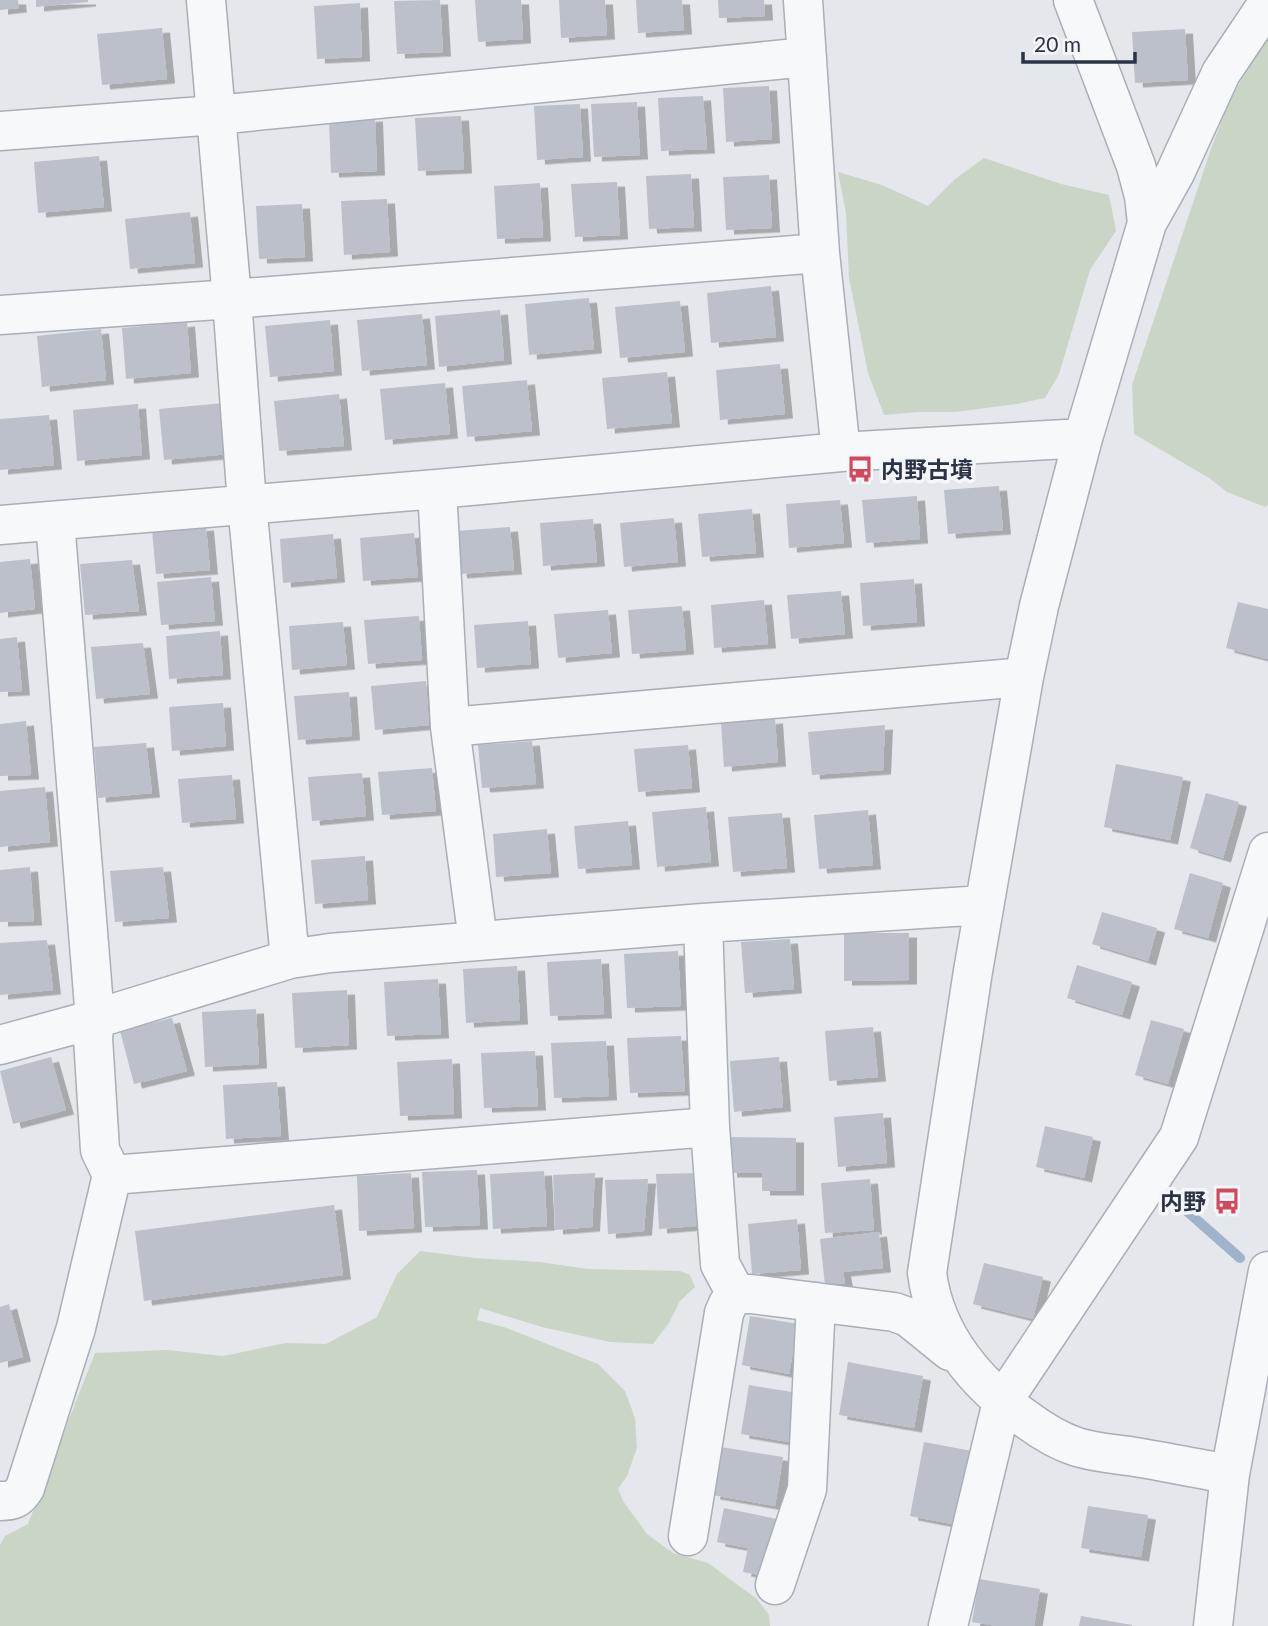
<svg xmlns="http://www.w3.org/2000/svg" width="1268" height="1626" font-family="Lato,'Noto Sans JP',sans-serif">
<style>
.green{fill:#c9d6c5}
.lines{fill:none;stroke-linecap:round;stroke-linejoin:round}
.stream{stroke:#9fb4cc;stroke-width:10}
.building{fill:#bbc0ca;filter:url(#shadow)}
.minor-casing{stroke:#a9aeb7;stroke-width:41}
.minor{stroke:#f7f8fa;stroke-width:38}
.labels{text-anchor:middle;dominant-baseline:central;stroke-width:7;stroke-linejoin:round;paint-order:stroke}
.poi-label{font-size:23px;font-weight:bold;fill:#2b3445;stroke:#f4f6f9;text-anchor:start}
</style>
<defs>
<filter id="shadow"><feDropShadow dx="8" dy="4.5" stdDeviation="0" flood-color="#0004"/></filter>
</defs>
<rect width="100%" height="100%" fill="#e4e7ec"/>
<path class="green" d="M1268,37V505L1265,507L1227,492L1209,478L1134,434L1132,385L1211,149L1230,99Z
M984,158L1061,184L1109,195L1116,231L1090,270L1059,374L1045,398L1016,404L955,412H919L884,415L868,373L849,278L846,213L838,172L882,185L928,206L955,179Z
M420,1251L475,1258L540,1262L588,1269L680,1271L690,1275L695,1287L680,1301L669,1323L653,1344L610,1342L542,1327L480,1308L477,1320L507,1328L598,1364L625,1391L635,1418L637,1448L627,1476L618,1489L623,1501L647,1534L673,1553L708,1563L738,1585L757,1599L769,1615L770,1626H0V1545L5,1536L28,1524L95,1353L167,1350L223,1356L286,1343L326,1344L377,1317L397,1274Z"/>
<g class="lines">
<path class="stream" d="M1166,1180L1163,1190L1240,1258"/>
</g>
<path class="building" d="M0,0H18L19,8L0,10Z
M36,0H88V2L36,7Z
M440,0L443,52L397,54L394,1Z
M475,0H521L523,39L478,42Z
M559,0H605L607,35L561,38Z
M636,0H682L684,30L638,33Z
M718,0H764L765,16L719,18Z
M360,3L362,57L317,59L314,6Z
M162,28L167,79L102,85L97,34Z
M1185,29L1188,80L1135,83L1132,32Z
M769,86L772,139L726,142L723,88Z
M703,96L707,149L661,151L658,98Z
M637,102L640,155L594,157L591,104Z
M580,104L583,157L537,160L534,106Z
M461,116L464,169L418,171L415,118Z
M375,117L377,171L331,173L329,120Z
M99,156L104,207L38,213L34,162Z
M691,174L694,227L649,229L646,176Z
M769,175L772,228L726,230L723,177Z
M617,182L620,235L575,237L571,184Z
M540,183L543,237L497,239L494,186Z
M387,199L390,252L344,255L341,201Z
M302,204L305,257L259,259L256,206Z
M190,212L195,263L130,269L125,219Z
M771,286L776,337L711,343L707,293Z
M589,298L594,349L529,355L525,304Z
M680,301L685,352L620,358L615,307Z
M500,310L504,360L439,367L435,316Z
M422,314L427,365L362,371L357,320Z
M330,320L334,371L270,377L265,326Z
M187,322L191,373L126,379L122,328Z
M101,329L106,380L42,387L37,336Z
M780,364L785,414L720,420L716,370Z
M667,372L672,423L607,429L602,378Z
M527,380L532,431L467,437L462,386Z
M445,383L450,434L385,440L380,389Z
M339,394L344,446L279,451L274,401Z
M224,403L229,454L164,460L159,409Z
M138,404L142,455L77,461L73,410Z
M49,415L54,465L0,470V419Z
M999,486L1003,530L948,534L944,490Z
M917,496L920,539L866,543L862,500Z
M840,500L844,543L789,548L786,504Z
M752,509L756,553L702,557L698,514Z
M674,518L678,562L624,567L620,523Z
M593,519L597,562L543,566L540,523Z
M206,526L210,570L156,574L152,530Z
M510,527L514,570L459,574L456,531Z
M414,533L418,577L363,581L360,538Z
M333,534L337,578L283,583L280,539Z
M30,559L35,609L0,613V562Z
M132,560L139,611L85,615L80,564Z
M211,577L215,621L161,625L157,582Z
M914,579L917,622L863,626L860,583Z
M841,591L845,634L791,639L787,595Z
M764,600L768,644L714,648L711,605Z
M1238,602L1268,609V659L1226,648Z
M682,606L686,650L632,654L628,610Z
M608,610L612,653L558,658L554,614Z
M419,616L422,660L368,664L364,620Z
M528,621L531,664L477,668L474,625Z
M343,622L347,665L292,670L289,626Z
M220,631L223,675L169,679L166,636Z
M17,637L22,691L0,692V639Z
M143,643L150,694L96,699L91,647Z
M426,681L429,725L375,730L371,686Z
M349,692L352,736L298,740L294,696Z
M223,703L226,746L172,751L169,707Z
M775,719L778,762L724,767L721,723Z
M26,721L31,775L0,776V724Z
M885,725L883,770L812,775L808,732Z
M532,741L536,784L482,788L478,745Z
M146,743L152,793L98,798L94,747Z
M688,745L692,788L638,792L634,749Z
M1116,764L1183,777L1170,840L1104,827Z
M432,768L436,811L382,815L378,772Z
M362,773L366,816L312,821L308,777Z
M232,775L236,819L182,823L178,779Z
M45,787L50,842L0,847V791Z
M1206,793L1239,802L1223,858L1190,848Z
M706,807L711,862L657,867L652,812Z
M868,810L873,865L819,869L814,815Z
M782,813L787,868L733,872L728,817Z
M628,821L632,865L578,869L574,826Z
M547,829L551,873L496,877L493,834Z
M365,856L368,900L315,904L311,860Z
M30,867L34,921L0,922V870Z
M163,867L169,918L115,922L110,871Z
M1190,873L1223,883L1208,938L1174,929Z
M1102,912L1157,928L1148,961L1092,944Z
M844,933H909V980L844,981Z
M790,939L794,989L745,993L741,942Z
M47,940L53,990L0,995V943Z
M678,951L681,1006L627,1008L624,954Z
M601,959L604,1014L550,1016L547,962Z
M1077,965L1132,982L1122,1015L1067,998Z
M517,966L520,1020L466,1023L463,969Z
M438,979L441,1034L387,1036L384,982Z
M347,990L349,1045L295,1048L292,993Z
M256,1009L259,1064L205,1067L202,1012Z
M172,1018L187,1071L134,1084L120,1031Z
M1151,1020L1184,1029L1168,1084L1135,1075Z
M873,1027L878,1077L829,1081L825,1031Z
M681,1036L685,1091L630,1093L627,1038Z
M606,1041L609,1096L554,1098L551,1043Z
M535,1051L538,1106L484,1108L481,1053Z
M51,1057L66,1110L13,1124L0,1071Z
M779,1057L783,1107L734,1112L730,1061Z
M452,1059L454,1114L400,1116L397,1062Z
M277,1082L281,1136L226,1139L223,1085Z
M883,1113L887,1163L838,1167L834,1117Z
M1045,1126L1093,1137L1084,1178L1036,1167Z
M730,1137L796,1138V1191H762V1173H729Z
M477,1170L480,1225L425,1227L422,1172Z
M544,1171L547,1226L493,1229L490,1174Z
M411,1173L414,1228L359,1231L357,1176Z
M595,1173L592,1227L555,1230L553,1175Z
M700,1173L696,1226L659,1229L656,1174Z
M648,1179L644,1231L608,1234L605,1180Z
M870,1179L874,1230L825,1233L821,1183Z
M334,1205L343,1275L144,1301L135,1231Z
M797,1219L801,1270L752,1274L748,1224Z
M879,1232L883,1268L843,1272L845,1283L825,1285L820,1239Z
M984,1263L1043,1277L1033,1319L973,1304Z
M9,1304L23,1357L0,1363V1307Z
M750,1316L798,1324L789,1374L742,1365Z
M848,1362L923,1376L914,1428L839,1415Z
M749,1385L798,1393L789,1442L741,1434Z
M924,1442L972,1451L957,1525L910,1516Z
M721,1447L783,1457L775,1506L712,1495Z
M1088,1506L1148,1515L1141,1557L1081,1548Z
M724,1508L777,1519L765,1576L743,1572L748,1548L717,1542Z
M979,1579L1040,1589L1034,1626H998L972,1622Z
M1081,1616L1132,1625V1626H1079Z"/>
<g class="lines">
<g class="minor-casing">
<path id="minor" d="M206,0L232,299L247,504L290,959
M803,0L820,253L841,452
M1073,0L1136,166L1144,196L1147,223
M0,131L216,115L807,57
M0,315L232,299L820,253
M1083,438L1147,223L1175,173L1221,73L1268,3
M437,489L450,727L478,941
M0,525L437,489L841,452L1083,438L1039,606L1024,677L973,971L927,1273C935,1335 976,1384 1026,1419C1042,1431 1058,1441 1077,1447C1096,1453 1116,1454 1135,1457C1167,1462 1198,1469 1230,1474
M450,727L1024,677
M703,923L710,1127L720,1264L736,1294H751L894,1312L908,1317L950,1351
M0,1045L95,1019L290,959L330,953L703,923L984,905
M112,1175L710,1127
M0,1501C13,1501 18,1499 25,1488L76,1328L112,1175L100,1150L93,1038L95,1019L55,521
M688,1536L724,1313L728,1304L736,1294
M775,1585L807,1489L816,1302
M948,1626L1002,1402L1179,1137L1268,852
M1213,1626L1230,1474L1268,1271"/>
</g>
<use href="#minor" class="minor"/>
</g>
<defs>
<g id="bus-bare" transform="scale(2.1)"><path d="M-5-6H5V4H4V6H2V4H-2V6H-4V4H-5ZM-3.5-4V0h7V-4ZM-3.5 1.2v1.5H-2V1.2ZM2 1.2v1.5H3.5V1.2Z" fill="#d1495b" stroke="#f4f6f9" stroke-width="2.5" paint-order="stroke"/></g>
</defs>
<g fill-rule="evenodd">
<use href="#bus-bare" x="860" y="469"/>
<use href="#bus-bare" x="1227" y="1201"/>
</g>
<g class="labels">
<g class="poi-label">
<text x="881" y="469">内野古墳</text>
<text x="1206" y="1201" text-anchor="end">内野</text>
</g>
</g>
<path d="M1023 52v10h112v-10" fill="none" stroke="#2b3445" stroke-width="3.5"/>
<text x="1034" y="52" font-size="21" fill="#2b3445" stroke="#f4f6f9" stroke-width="5" paint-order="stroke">20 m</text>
</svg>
